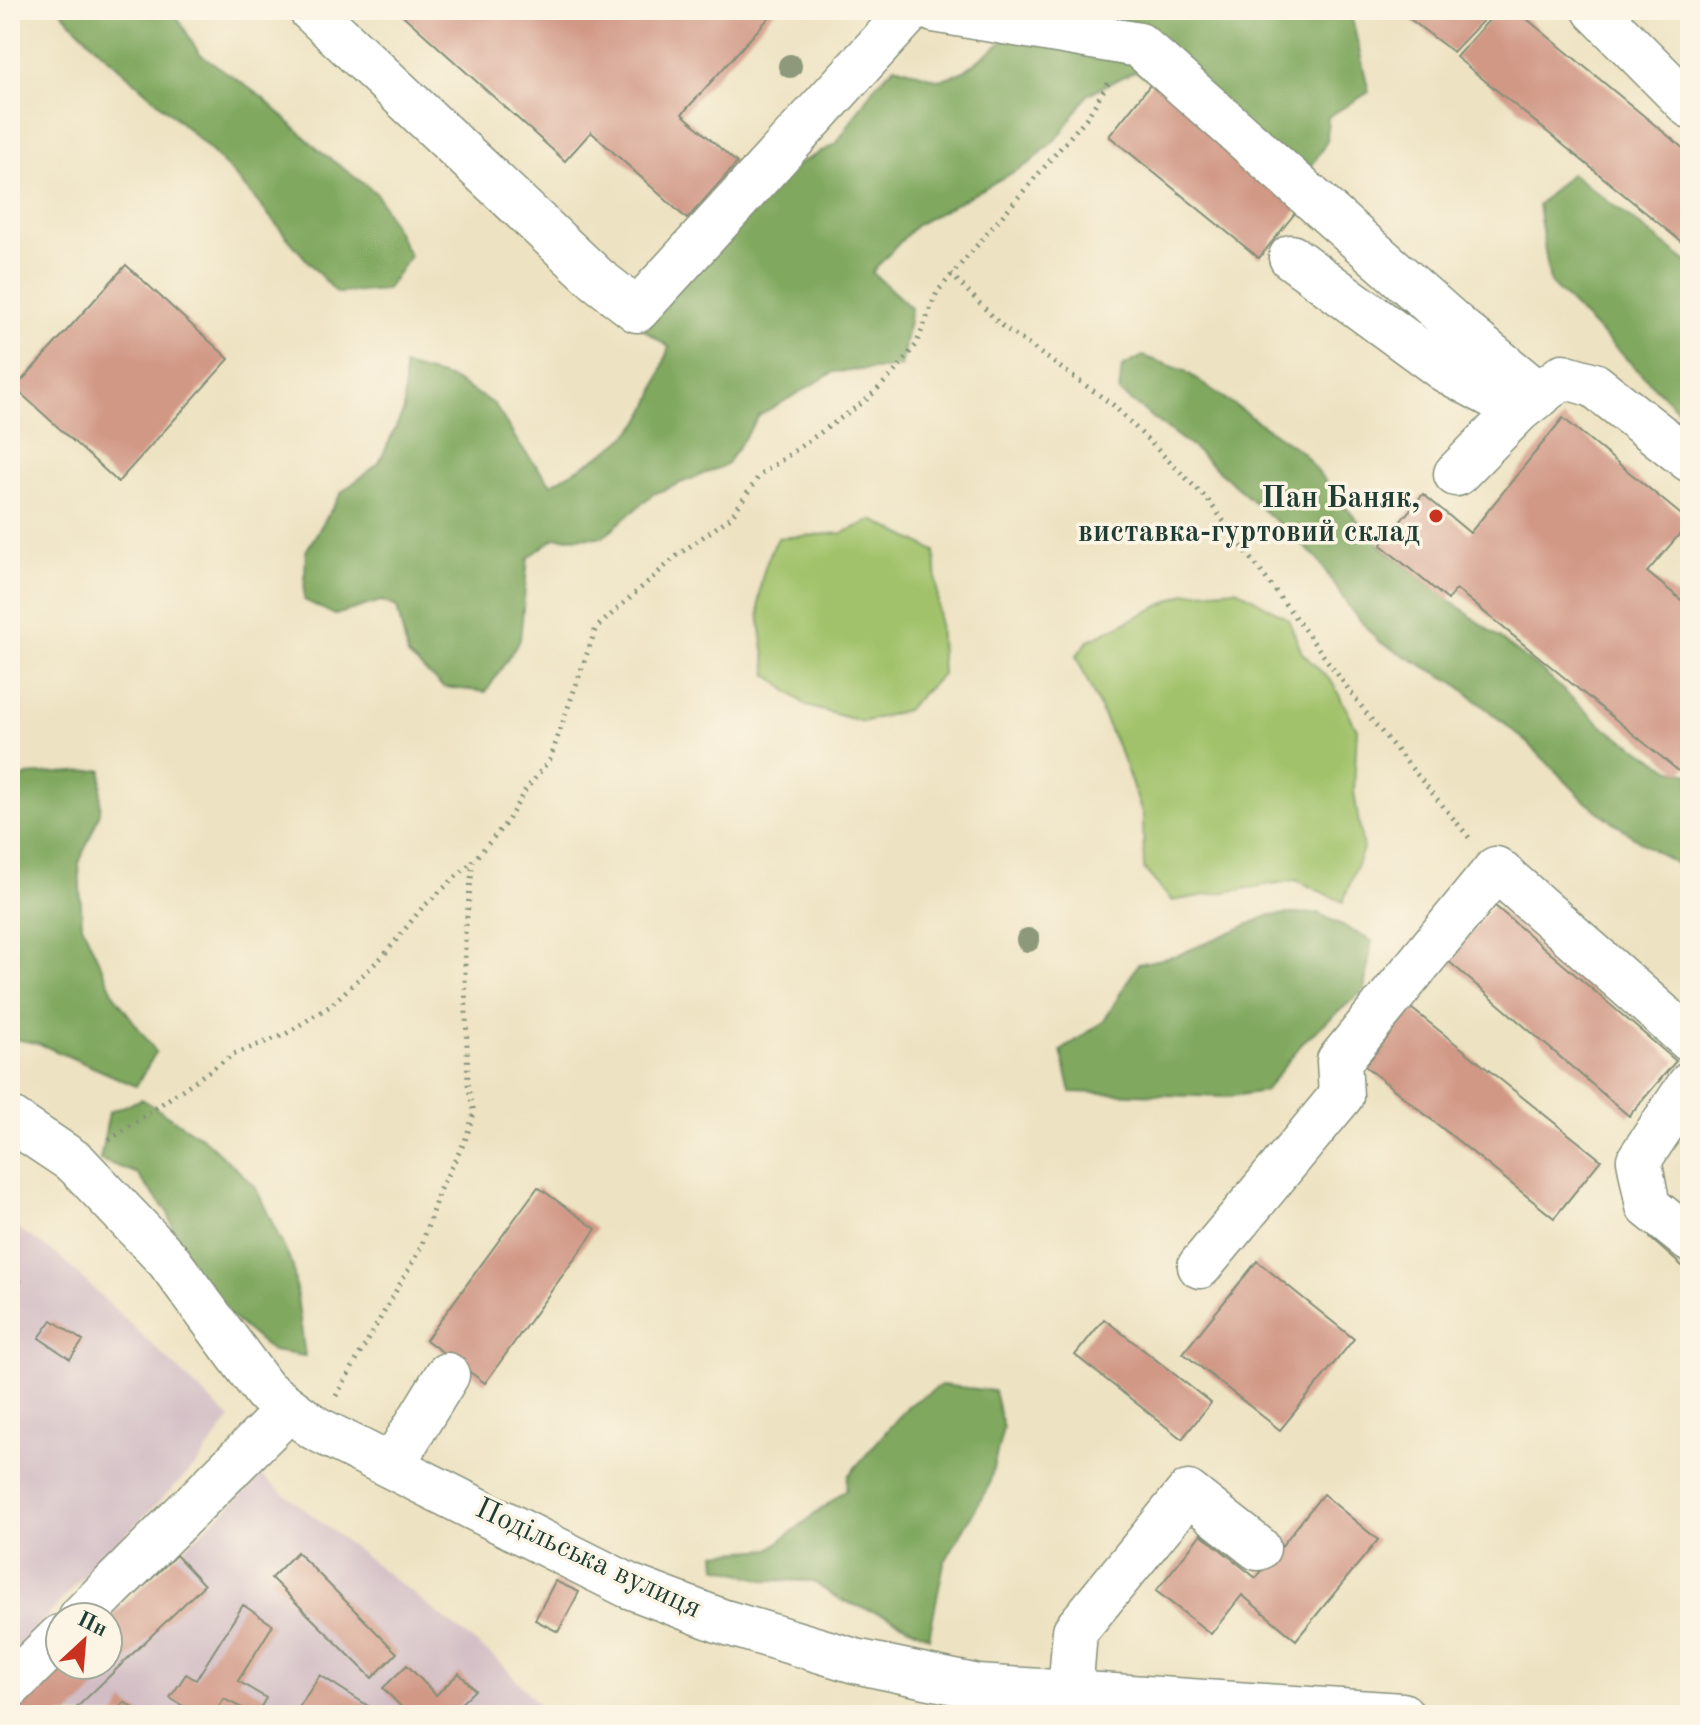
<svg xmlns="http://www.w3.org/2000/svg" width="1700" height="1725" font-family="'Old Standard TT',serif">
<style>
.industrial{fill:#d2bdc5}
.green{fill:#a1c26b;stroke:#608050;stroke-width:2}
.forest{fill:#80a85f;stroke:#50724a;stroke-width:2}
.building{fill:#d19886}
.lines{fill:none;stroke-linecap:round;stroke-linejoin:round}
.minor-casing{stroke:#86907a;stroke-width:47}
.path{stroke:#86907a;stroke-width:5;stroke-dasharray:2 6;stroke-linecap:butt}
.minor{stroke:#fff;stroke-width:44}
.tree{fill:#8e997b}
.poi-dot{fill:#c8321e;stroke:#fcf5e5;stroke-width:3}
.labels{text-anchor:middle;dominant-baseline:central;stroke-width:7;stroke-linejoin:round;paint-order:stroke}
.poi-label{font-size:30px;font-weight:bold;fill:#1f3d34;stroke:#fcf5e5;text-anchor:end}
.street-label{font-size:30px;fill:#1f3d34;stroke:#fcf5e5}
</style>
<rect width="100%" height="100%" fill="#fcf5e5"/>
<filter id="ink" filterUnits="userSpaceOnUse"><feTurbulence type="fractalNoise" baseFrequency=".0125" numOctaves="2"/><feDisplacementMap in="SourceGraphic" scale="16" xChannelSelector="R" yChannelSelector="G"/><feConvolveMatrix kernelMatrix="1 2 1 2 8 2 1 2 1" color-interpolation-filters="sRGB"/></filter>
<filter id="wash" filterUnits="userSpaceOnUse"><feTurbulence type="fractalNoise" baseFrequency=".006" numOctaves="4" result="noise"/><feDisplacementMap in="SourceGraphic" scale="32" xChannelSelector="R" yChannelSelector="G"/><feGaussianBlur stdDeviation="1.8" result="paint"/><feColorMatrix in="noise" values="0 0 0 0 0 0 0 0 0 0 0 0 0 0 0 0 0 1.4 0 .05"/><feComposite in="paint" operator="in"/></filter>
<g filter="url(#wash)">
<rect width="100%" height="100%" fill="#ede2c1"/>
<path class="industrial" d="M10,1223L60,1257L230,1419L197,1464L80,1580L10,1658Z
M262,1476L500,1662L548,1715H10L60,1664L108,1665V1619Z"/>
<path class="green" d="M873,520L935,551L942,674L906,710L863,722L807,706L768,675C760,618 749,591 778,538L843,533Z
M1237,589L1288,619L1302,653L1332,682L1357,729L1354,792L1363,849L1343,902L1296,880L1172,901L1144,869L1143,815L1120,752L1076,656L1089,640L1186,593Z"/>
<path class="forest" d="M60,10H173L199,53L262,97L321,152L376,193L410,256L386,290L337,293C291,247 254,192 207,147C159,100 105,60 60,10Z
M1017,10H1350L1369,92L1328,117L1327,141L1311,167L1264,152L1135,71L1088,94L1060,135L1030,163L916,225L872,272L911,308L901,367L834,372L759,416L726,465L653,494L603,537L555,538L528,558L520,640L486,692L443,687L408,656L397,607L381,601L335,615L304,600L306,551L342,492L379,463L404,410V366L452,379L494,404L521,447L551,484C578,469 626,444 642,418C655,398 661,369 669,347L640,327L774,177L836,144L874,87L895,66L940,80L964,71L1017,31Z
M1571,173L1690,264V422L1550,283L1538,205Z
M1143,356L1185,371L1303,453L1347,509L1384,549L1543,672L1605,728L1672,770L1690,774V872L1645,845L1587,803L1528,743L1455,683L1378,641L1351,610L1317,558L1193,448L1119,392L1122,367Z
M102,770L100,813L79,863L82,925L115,996L156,1052L136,1086L40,1044L10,1038V784L27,775Z
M1318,913L1372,941L1364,990L1304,1041L1265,1091L1226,1097L1071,1092L1061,1051L1104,1021L1138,964L1176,956L1270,915Z
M142,1099L204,1139L255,1186L293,1267L305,1356L272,1351L221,1308L189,1272L168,1213L136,1173L100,1160L109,1112Z
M941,1385L994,1391L1003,1428L989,1485L944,1563L929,1637L890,1617L840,1600L812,1581L764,1580L717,1567L716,1553L770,1549L846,1490L848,1476L908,1406Z"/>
<g id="blocks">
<path class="building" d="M397,10H776L682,114L737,163L687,219L591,132L565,161Z
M1398,10H1493L1453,52Z
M1498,10H1516L1690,154V249L1456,57Z
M1154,80L1304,202L1259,258L1109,136Z
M126,265L229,359L118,482L15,388Z
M1563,418L1690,522L1647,572L1690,607V762L1681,773L1456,589L1448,600L1381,545L1423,494L1470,533Z
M1494,905L1676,1061L1629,1116L1447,960Z
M1411,1008L1601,1160L1554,1218L1365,1066Z
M538,1187L596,1229L485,1383L426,1340Z
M1662,1225L1690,1249V1273L1650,1238Z
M1257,1261L1354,1339L1280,1430L1183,1353Z
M10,1274L21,1281L10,1298Z
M1104,1319L1211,1403L1182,1439L1075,1355Z
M52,1320L83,1341L70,1359L39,1338Z
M1323,1494L1378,1540L1296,1640L1242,1595L1211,1634L1156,1591L1201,1534L1256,1578Z
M297,1552L397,1653L372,1678L271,1578Z
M176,1555L204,1585L69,1715H10L62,1665H108V1621Z
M555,1581L579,1592L558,1632L535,1620Z
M243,1605L273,1625L238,1681L266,1698L256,1715L224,1699L214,1715H198L170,1698L186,1674L196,1680Z
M407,1665L436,1695L459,1673L475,1690L449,1715H409L383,1688Z
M320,1675L376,1711L373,1715H294Z
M124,1702L144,1715H115Z"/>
</g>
</g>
<g filter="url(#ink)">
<use href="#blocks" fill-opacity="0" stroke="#86907a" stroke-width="2"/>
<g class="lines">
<g class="minor-casing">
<path id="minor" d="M311,10L597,279L637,310L911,10
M934,10L1139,45L1462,331L1540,395
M1595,10L1690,106
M1291,257L1445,370L1519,410
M1456,474L1519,410L1563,376L1594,385L1690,460
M1690,1084L1639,1160L1648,1206L1690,1240
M10,1119L76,1163L168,1260L265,1391L315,1428L629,1586L721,1621L855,1661L978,1687L1402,1715
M1200,1266L1341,1096L1339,1061L1496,869L1690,1040
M392,1465L447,1375
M81,1617L287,1411
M10,1686L60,1637
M1070,1693L1075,1631L1188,1493L1258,1548"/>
</g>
<path class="path" d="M951,274L1001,325L1113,405L1207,499L1370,718L1472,841
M109,1140L234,1054L284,1035L330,1006L384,955L422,908L472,862
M336,1396L421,1247L439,1191L465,1141L474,1113L468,1084L465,978V934L473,861L507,822L524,792L550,759L596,628L679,554L731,517L759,476L865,401L894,373L916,345L937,292L1088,116L1110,80"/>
<use href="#minor" class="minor"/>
</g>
<g class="tree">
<circle cx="790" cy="66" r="12"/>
<circle cx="1028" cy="940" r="12"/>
</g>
</g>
<circle class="poi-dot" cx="1436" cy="516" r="8"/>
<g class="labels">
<g class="poi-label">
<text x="1420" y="499">Пан Баняк,<tspan x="1420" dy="34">виставка-гуртовий склад</tspan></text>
</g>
<g class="street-label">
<text transform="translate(588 1559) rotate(25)">Подільська вулиця</text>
</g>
</g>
<rect width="1700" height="1725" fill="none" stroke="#fcf5e5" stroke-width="40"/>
<g transform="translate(84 1641) rotate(26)"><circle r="38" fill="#fcf5e5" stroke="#a4ab9e" stroke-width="2"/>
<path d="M0-6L14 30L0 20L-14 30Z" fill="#c8321e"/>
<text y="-12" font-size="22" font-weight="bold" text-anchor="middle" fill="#1f3d34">Пн</text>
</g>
</svg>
